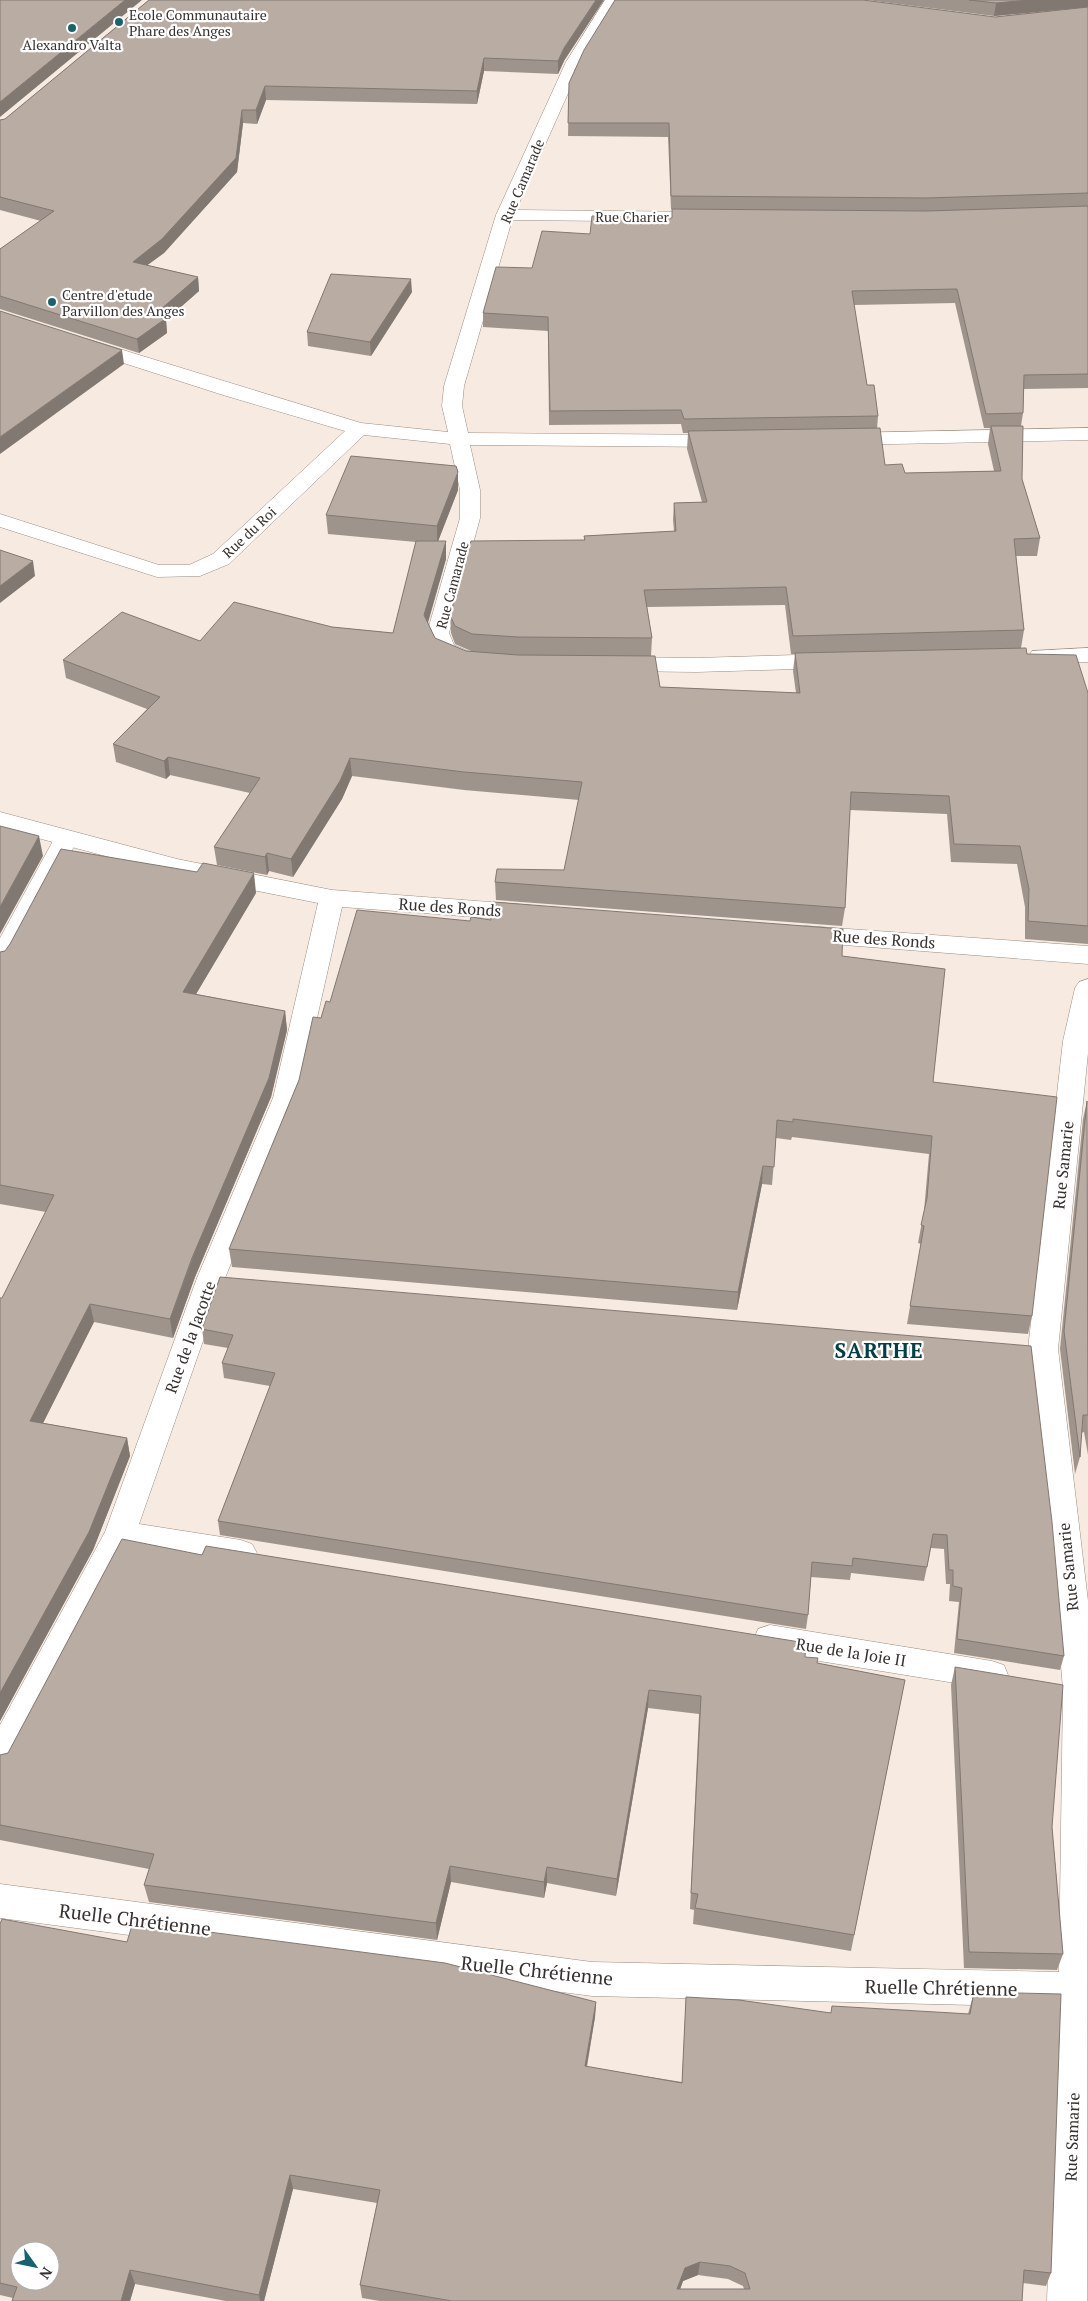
<svg xmlns="http://www.w3.org/2000/svg" width="1088" height="2301" font-family="'PT Serif',serif">
<style>
.lines{fill:none;stroke-linecap:round;stroke-linejoin:round}
.service-casing{stroke:#998d84;stroke-width:1}
.minor-casing{stroke:#998d84;stroke-width:1}
.service{fill:#fff;fill-rule:evenodd}
.minor{fill:#fff;fill-rule:evenodd}
.wall{fill:#9f948c;fill-rule:evenodd}
.shaded-wall{fill:#827872}
.building{fill:#b9aca3;stroke:#827872;fill-rule:evenodd}
.poi-dot{fill:#17646e;stroke:#fff;stroke-width:2}
.labels{text-anchor:middle;dominant-baseline:central;stroke-width:4.5;stroke-linejoin:round;paint-order:stroke}
.far-poi-label{font-size:14px;fill:#36312e;stroke:#fff;text-anchor:start}
.far-street-label{font-size:14px;fill:#36312e;stroke:#fff}
.street-label{font-size:16px;fill:#36312e;stroke:#fff}
.near-street-label{font-size:19px;fill:#36312e;stroke:#fff}
.district-label{font-size:21px;font-weight:bold;letter-spacing:1px;fill:#004148;stroke:#fff}
</style>
<rect width="100%" height="100%" fill="#f7eae0"/>
<g class="lines">
<g class="service-casing">
<path id="service" d="M66,831L75,833L78,839L13,962L9,968L0,971V938L54,839L57,833Z"/>
</g>
<g class="minor-casing">
<path id="minor" d="M605,0H621L582,62L516,210L709,212L715,213L718,217L715,221L709,222L512,220L464,386L462,406L468,433L726,435L733,437L736,441L733,445L726,447L470,445L480,490V518L449,633L454,645L477,655L480,660L477,665L469,667L461,665L436,654L427,633L460,518V490L450,444L364,435L229,564L200,576L157,577L0,527V514L159,565H189L213,554L345,431L223,395L80,349L77,345L80,341L87,339L361,423L448,432L442,406L444,386L496,215L566,62Z
M1088,428V440L844,445L837,443L834,439L837,435L844,433Z
M1088,648V662L1040,663L1032,661L1029,656L1032,651Z
M832,654L840,656L843,661L840,666L832,668L696,672L620,671L612,669L609,664L612,659L620,657L696,658Z
M0,812L177,859L332,890L529,905L538,907L542,913L538,919L529,921L342,907L299,1098L225,1278L139,1524L241,1540L252,1544L257,1553L252,1562L241,1566L128,1549L12,1769L0,1773V1725L105,1532L197,1278L273,1098L318,903L177,875L0,828Z
M806,926L1088,946V964L806,942L797,940L793,934L797,928Z
M1088,979V1053L1058,1349L1088,1601L1087,2301H1047L1058,2007L592,1996L0,1918V1884L592,1962L1059,1972L1063,1689L1050,1536L1028,1349L1063,1041L1075,988L1079,982Z
M770,1625L992,1661L1004,1665L1008,1675L1004,1685L992,1689L770,1653L758,1649L754,1639L758,1629Z"/>
</g>
<use href="#service" class="service"/>
<use href="#minor" class="minor"/>
</g>
<path class="wall" d="M149,0L564,61L558,74L484,71L477,104L266,100L257,124L243,123L237,172L164,253L147,265L198,277L199,291L166,320L167,333L139,353L0,309V249L41,221L0,210V120L5,119Z
M867,0H1088V7L994,16Z
M1088,7V388L1024,389L1023,413L1021,426L1022,479L1040,538L1037,556H1016L1024,630L1021,648L1027,654L1088,693V944L1025,939V907L1017,864L951,862L947,814L850,810L845,908L842,926L496,900L495,882L564,870L579,800L464,790L352,776L342,799L293,877L269,871L267,875L217,865L214,847L250,793L170,775L166,779L116,762L113,744L147,709L66,678L63,660L200,641L332,627L393,633L416,542L328,534L326,515L458,490L438,541L446,559L428,623L435,638L466,651H471L455,644L451,633L450,615L584,540V536L674,531L673,520L674,503L702,502L687,449L688,433H683L681,424L549,425L548,331L483,327V313L532,268L590,234L672,218V209L924,211L671,209L668,137L568,136L569,83L995,17ZM955,303L984,428H990L988,444L994,471L905,473L885,465L877,429L878,416L867,385L854,305ZM785,605L791,654H795L793,671L796,693L660,687L651,656L652,638L647,607Z
M412,292L371,356L308,346L307,332Z
M256,893L196,994L285,1011L287,1030L271,1097L195,1277L173,1338L94,1322L43,1423L127,1438L130,1456L93,1550L0,1721L2,1298L46,1212L0,1204V952Z
M491,920L842,956L933,1082L1032,1316L1028,1334L907,1324L921,1244L918,1243L924,1211L929,1154L792,1137L791,1140L776,1138L772,1185L762,1184L737,1310L232,1267L229,1249L299,1080L321,1018L330,1002L470,921Z
M1087,1101L1088,1455L1084,1432L1081,1433L1080,1457L1075,1474L1060,1349L1083,1119Z
M202,1329L1031,1346L1064,1656L1060,1670L954,1653L959,1602L949,1601L950,1584H946L944,1549L931,1548L924,1581L851,1573L850,1580L811,1577L808,1615L806,1629L220,1535L218,1521L270,1386L224,1378L222,1363L228,1348L204,1344Z
M202,1555L805,1657L817,1663L905,1680L851,1951L693,1924L694,1910L690,1909L699,1714L648,1708L616,1896L547,1883L544,1898L451,1882L437,1940L149,1902L144,1885L149,1869L0,1840V1755L8,1753Z
M955,1667L1052,1827L1063,1954L1057,1970L964,1968L951,1685Z
M0,1924L127,1942L596,2002L595,2017L587,2067L682,2082L686,1997L831,2013L968,2014L974,1992L1051,2273L1046,2286L1023,2283L1022,2301H380L362,2298L360,2285L377,2203L293,2189L264,2301H226L135,2284L130,2301H12L13,2298L0,2295ZM698,2275L728,2279L743,2286L744,2289H680L683,2281Z"/>
<path class="shaded-wall" d="M125,0H142L0,117V102Z
M596,0H604L564,61L558,74V61L564,48Z
M1029,0H1088V7L994,16L996,3Z
M484,58V71L477,104V91Z
M265,86L266,100L257,124L256,110Z
M242,110L243,123L237,172L164,253L134,275L133,262Z
M198,277L199,291L166,320L167,333L139,353L137,339L153,316Z
M411,279L412,292L371,356L370,342Z
M122,350L124,364L0,454V437Z
M458,472V490L437,544V526Z
M446,541V559L425,632L424,615Z
M33,561L35,576L0,603V586Z
M168,757L170,775L166,779L164,761Z
M350,758L352,776L342,799L293,877L291,859Z
M39,836L43,856L0,934V907Z
M267,853L269,871L267,875L265,857Z
M254,873L256,893L186,1011L183,992Z
M285,1011L287,1030L271,1097L195,1277L173,1338L170,1319Z
M763,1166L762,1184L737,1310L738,1292Z
M90,1304L94,1322L35,1439L30,1421Z
M127,1438L130,1456L93,1550L0,1721V1693Z
M649,1690L648,1708L616,1896L617,1879Z
M450,1866L451,1882L437,1940L436,1923Z
M547,1867V1883L544,1898V1882Z
M596,2002L595,2017L584,2081L585,2066Z
M290,2175L293,2189L264,2301H260L259,2295Z
M700,2262L698,2275L683,2281L676,2301L677,2289L685,2268Z
M130,2270L135,2284L130,2301H121Z"/>
<path class="building" d="M0,0H125L0,102Z
M149,0H596L564,48L558,61L484,58L477,91L265,86L256,110H242L236,158L162,239L133,262L198,277L153,316L165,319L137,339L0,296V249L54,211L0,197V120L5,119Z
M615,0H863L995,17L1088,7V193L926,198L671,196L669,123H568L569,83L584,50Z
M969,0H1029L996,3Z
M1088,206V374L1024,375L1023,413L986,414L957,289L852,291L867,385H874L878,416L684,419L681,410L550,411L548,317L483,313L496,267L532,268L542,231L590,234L592,216L672,218V209L926,211Z
M331,274L411,279L370,342L307,332Z
M0,311L122,350L0,437Z
M991,426H1023L1022,479L1040,538L1014,539L1024,630L793,636L786,587L644,590L652,638L518,637L472,634L455,626L450,615L471,541L585,540L584,536L676,531L674,503L707,502L688,431L880,428L885,465L902,464L905,473L1001,471Z
M351,456L456,466L458,472L437,526L326,515Z
M416,541H446L424,615L435,638L466,651L518,655L655,656L660,687L800,693L795,653L1026,648L1027,654L1076,655L1088,693V926L1028,921L1029,889L1020,846L954,844L949,796L851,792L845,908L495,882L497,869L564,870L582,782L464,772L350,758L340,781L291,859L267,853L265,857L214,847L260,778L168,757L164,761L113,744L160,697L63,660L122,612L200,641L234,602L332,627L393,633Z
M0,550L33,561L0,586Z
M0,826L39,836L0,907Z
M61,849L197,872L203,863L254,873L183,992L285,1011L269,1078L192,1258L170,1319L90,1304L30,1421L127,1438L89,1532L0,1693V1298H2L54,1195L0,1185V952L5,951L10,944Z
M493,902L843,929L842,956L945,969L933,1082L1057,1097L1032,1316L910,1306L924,1226L921,1225L927,1198L932,1136L793,1119V1122L777,1120L774,1167L763,1166L738,1292L229,1249L299,1080L313,1017L321,1018L326,1001L330,1002L357,910L470,921L471,917L491,920Z
M1087,1101L1088,1415H1083L1080,1457L1064,1331Z
M220,1277L1031,1346L1052,1522L1064,1656L957,1639L962,1588L953,1586V1570H949L947,1535L933,1534L927,1567L853,1558L852,1566L812,1562L808,1615L218,1521L275,1373L222,1363L233,1335L202,1329Z
M122,1539L202,1555L206,1546L806,1643L805,1657L818,1658L817,1663L905,1680L854,1935L695,1908L698,1894L691,1893L701,1696L649,1690L617,1879L547,1867L544,1882L450,1866L436,1923L144,1885L154,1854L0,1825V1755L8,1753Z
M955,1667L1063,1685L1052,1827L1063,1954L969,1952Z
M2,1919L127,1942L133,1922L445,1963L596,2002L585,2066L682,2083L686,1997L739,2000L831,2013L832,2006L970,2014L974,1992L1061,1994L1051,2273L1024,2270L1022,2301H452L360,2285L380,2190L290,2175L259,2295L130,2270L121,2301H12L17,2287L0,2283V1924ZM20,2251H50V2281H20ZM700,2262L730,2266L745,2273L750,2289H677L685,2268Z"/>
<g class="poi-dot">
<circle cx="119" cy="22" r="5"/>
<circle cx="72" cy="28" r="5"/>
<circle cx="52" cy="302" r="5"/>
</g>
<g class="labels">
<g class="far-poi-label">
<text x="129" y="14">Ecole Communautaire<tspan x="129" dy="16">Phare des Anges</tspan></text>
<text x="72" y="44" text-anchor="middle">Alexandro Valta</text>
<text x="62" y="294">Centre d'etude<tspan x="62" dy="16">Parvillon des Anges</tspan></text>
</g>
<g class="far-street-label">
<text transform="translate(522 181) rotate(-67)">Rue Camarade</text>
<text x="632" y="216">Rue Charier</text>
<text transform="translate(249 532) rotate(-43)">Rue du Roi</text>
<text transform="translate(452 585) rotate(-75)">Rue Camarade</text>
</g>
<g class="street-label">
<text transform="translate(450 907) rotate(4)">Rue des Ronds</text>
<text transform="translate(884 939) rotate(4)">Rue des Ronds</text>
<text transform="translate(1063 1165) rotate(-84)">Rue Samarie</text>
<text transform="translate(190 1337) rotate(-70)">Rue de la Jacotte</text>
<text transform="translate(1068 1567) rotate(-96)">Rue Samarie</text>
<text transform="translate(851 1652) rotate(9)">Rue de la Joie II</text>
<text transform="translate(1072 2137) rotate(-88)">Rue Samarie</text>
</g>
<g class="near-street-label">
<text transform="translate(135 1919) rotate(7)">Ruelle Chrétienne</text>
<text transform="translate(537 1970) rotate(6)">Ruelle Chrétienne</text>
<text transform="translate(941 1987) rotate(1)">Ruelle Chrétienne</text>
</g>
<g class="district-label">
<text x="879" y="1350">SARTHE</text>
</g>
</g>
<g transform="translate(35 2266) rotate(123)"><circle r="24" fill="#ffffff" stroke="#afadab"/>
<path d="M0-4L9 19L0 12L-9 19Z" fill="#17646e"/>
<text y="-8" font-size="14" font-weight="bold" text-anchor="middle" fill="#36312e">N</text>
</g>
</svg>
